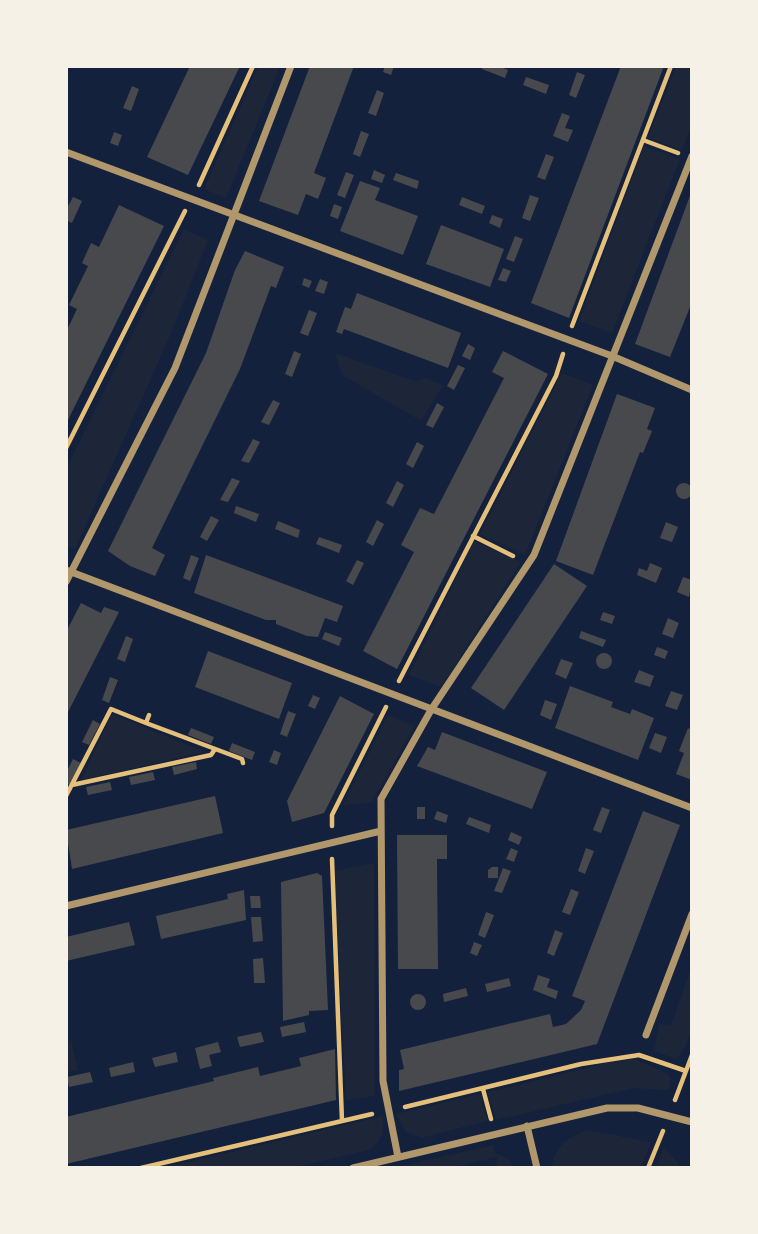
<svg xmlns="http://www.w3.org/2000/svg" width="758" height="1234" font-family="Karla,sans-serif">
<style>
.green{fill:#1d2539}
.building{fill:#48494c}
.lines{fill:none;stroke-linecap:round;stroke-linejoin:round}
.path{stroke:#e5c07b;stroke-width:4.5}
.minor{stroke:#b1986c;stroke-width:7}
</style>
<rect width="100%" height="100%" fill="#14213d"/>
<path class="green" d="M258,67H280L226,198L204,189Z
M676,67H691V126L682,150L648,138Z
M644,146L680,159L612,333L579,321Z
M184,229L208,240L172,331L75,549L67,546V467Z
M335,353L414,381L425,378L443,385L421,421L342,375Z
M562,373L593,385L525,555L480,534Z
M474,541L521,562L441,687L409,675Z
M112,714L205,752L81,780Z
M388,715L415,726L371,803L343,805Z
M374,863L375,1096L346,1100L334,871Z
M691,968C692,999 699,1036 676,1059L654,1051L659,1024L671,1025Z
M71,1040L78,1070L67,1072V1041Z
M635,1059L667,1073L671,1079L669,1090L634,1088L496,1120L488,1092L607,1063Z
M480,1094L487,1121L421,1138L405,1131L396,1114Z
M383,1116C384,1132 383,1141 369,1150L296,1167H167Z
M587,1130L651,1142L641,1167H552C554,1147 569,1136 587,1130Z
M493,1145L495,1153L509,1159L513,1167H496L497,1157L455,1167H397Z
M664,1147L681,1167H656Z"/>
<path class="building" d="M190,66H240L188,175L147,157Z
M310,66H354L314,173L326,178L318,199L306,194L298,215L259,201Z
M385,66H394L391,75L383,72Z
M483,66H499L508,70L505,78L482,69Z
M621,66H664L569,318L531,303Z
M577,72L585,75L576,98L569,95Z
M526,77L549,85L546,94L523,85Z
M132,86L139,89L131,111L123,108Z
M377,90L384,93L376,116L368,113Z
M562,113L570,116L565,128L573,130L568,142L553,136Z
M361,131L369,134L360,157L353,154Z
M114,132L122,135L118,146L110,143Z
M546,154L554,157L545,180L537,177Z
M374,170L385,175L382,183L371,179Z
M346,172L354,175L345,198L337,195Z
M396,173L419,181L417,189L393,180Z
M360,181L380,188L375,200L418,216L403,255L340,231Z
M691,193L692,302L670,357L635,344Z
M530,195L539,198L530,221L522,218Z
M73,197L82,201L72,223L66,220V210Z
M462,197L485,206L482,214L459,205Z
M334,204L342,207L338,219L330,216Z
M119,205L164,226L66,424V332L77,309L69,305L88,266L82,263L91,243L99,247Z
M492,215L503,219L500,228L489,223Z
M441,225L504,249L490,287L426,264Z
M515,236L523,239L514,262L506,259Z
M245,251L284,267L276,288L271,286L240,369L152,548L165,555L155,576L130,566L108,551L206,353L235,270Z
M503,268L511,271L506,282L498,280Z
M304,278L312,281L309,288L302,285Z
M320,279L328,282L324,294L315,291Z
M357,293L461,333L448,368L344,329L342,334L336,332L345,307L351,309Z
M309,310L317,313L308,336L300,333Z
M468,344L475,348L470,360L462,356Z
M294,351L301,354L292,377L285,374Z
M503,351L548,374L397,669L363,651L414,552L401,545L420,508L434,514L504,378L492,372Z
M458,365L465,368L454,390L447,386Z
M617,394L655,408L647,429L652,431L643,453L640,452L593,575L556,561Z
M273,400L280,403L269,425L261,422Z
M437,403L444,407L433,428L426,425Z
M253,439L260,442L249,463L241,461Z
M417,442L424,446L413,468L406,464Z
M232,478L240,481L228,502L220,500Z
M397,481L404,485L393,507L386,503Z
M676 491a8 8 0 1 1 16 0a8 8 0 1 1-16 0Z
M236,506L259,514L256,522L234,513Z
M211,516L219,520L207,541L200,537Z
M377,520L384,524L373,546L366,542Z
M278,521L300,530L298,538L275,529Z
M666,522L678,527L672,542L660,538Z
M319,537L342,545L339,553L316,544Z
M191,555L199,558L190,581L183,578Z
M206,555L343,606L337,622L325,618L318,637L307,636L276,624V620H266L194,593Z
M357,560L364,563L353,585L346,581Z
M650,563L662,568L656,583L637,575L639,568L647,571Z
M554,564L587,586L504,710L471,688Z
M683,577L692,580L689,597L677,592Z
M81,603L101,613L104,607L119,612L66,716V632Z
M603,612L615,616L612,624L600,620Z
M668,618L679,623L673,638L662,634Z
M581,631L606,640L603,647L579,638Z
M325,632L342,638L339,646L322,639Z
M126,636L133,639L125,662L117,659Z
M657,647L668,651L665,659L654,655Z
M208,651L292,683L279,719L195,687Z
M596 661a8 8 0 1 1 16 0a8 8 0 1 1-16 0Z
M561,659L573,663L566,679L555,674Z
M639,670L654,676L650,687L634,682Z
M110,677L118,680L109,703L102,700Z
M570,686L613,702L611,707L630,714L632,709L654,718L638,760L555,728Z
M671,691L683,695L677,710L665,706Z
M313,695L320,698L315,709L308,706Z
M340,696L374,714L324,813L292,822L287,801Z
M545,700L557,704L551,720L540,715Z
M288,711L296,714L287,737L280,734Z
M93,720L100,724L89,745L82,742Z
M191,728L214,737L211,744L188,735Z
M688,728L692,730V780L676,774L684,753L679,751Z
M442,732L547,772L532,809L417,766L428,747L435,750Z
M655,733L667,737L661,753L649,748Z
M232,743L255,752L252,760L229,751Z
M274,750L281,753L277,765L269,762Z
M73,759L81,763L70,785L66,783V773Z
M196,762L197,769L174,775L172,767Z
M153,772L155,780L131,785L129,777Z
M110,782L112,790L88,795L86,787Z
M215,796L223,833L72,869L66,830Z
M417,807H425V819H417Z
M602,807L610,810L601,833L593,830Z
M437,811L448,815L446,823L434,819Z
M643,811L680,825L597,1044L399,1091V1070L404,1069L400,1050L550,1014L553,1027L566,1024L581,1010L585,1001L572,996Z
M469,817L491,825L489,833L466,824Z
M511,832L522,837L519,845L508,840Z
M397,835H447V859H437L438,969H398Z
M511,848L518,851L514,862L506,859Z
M586,848L594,851L585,874L578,871Z
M492,867H498V878H488V870Z
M503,868L511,871L502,893L494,891Z
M317,873L322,876L328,1010L309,1011V1015L283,1021L281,882Z
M571,889L579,892L570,915L562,912Z
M244,890L246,920L161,939L156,916L228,899L227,894Z
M250,896H260L261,908H251Z
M486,912L494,915L485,938L478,935Z
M251,917H261L263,941L253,942Z
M129,922L135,945L66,961V937Z
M555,930L563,933L554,956L547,953Z
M474,942L482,945L477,956L470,953Z
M263,958L265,983H254L253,959Z
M538,975L550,979L547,987L558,991L556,999L533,990Z
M509,978L511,986L487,992L485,984Z
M466,988L468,996L444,1002L443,994Z
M410 1002a8 8 0 1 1 16 0a8 8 0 1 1-16 0Z
M304,1022L306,1032L282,1037L280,1027Z
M261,1032L264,1042L240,1047L237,1037Z
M218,1042L221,1052L209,1055L212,1066L200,1069L195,1048Z
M335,1049L336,1100L66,1164V1117L214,1081L213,1078L258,1067L260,1076L301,1066L299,1058Z
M176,1052L178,1062L155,1067L152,1058Z
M133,1062L135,1072L111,1077L109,1068Z
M90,1072L93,1082L69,1087L67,1077Z"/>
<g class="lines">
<path class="path" d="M643,140L678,153
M199,185L253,66
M572,326L671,66
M66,448L185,211
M473,536L513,556
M399,681L556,376L563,354
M149,715L146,723L242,759L243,763
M72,785L211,755L215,749
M66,796L111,709L146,723
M332,826V815L386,707
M332,859L342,1121
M483,1089L491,1119
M675,1100L692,1055
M405,1107L581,1064L639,1055L686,1071
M141,1168L372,1114
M648,1168L663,1131"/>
<path class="minor" d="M66,152L612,356L692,390
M66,570L692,808
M66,582L175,368L291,66
M66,906L381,831
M646,1035L692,914
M527,1126L537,1168
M398,1157L383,1081L381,799L431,710L534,555L692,156
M353,1168L607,1108H638L692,1122"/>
</g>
<rect width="758" height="1234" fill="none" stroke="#f6f1e7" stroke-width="136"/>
</svg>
